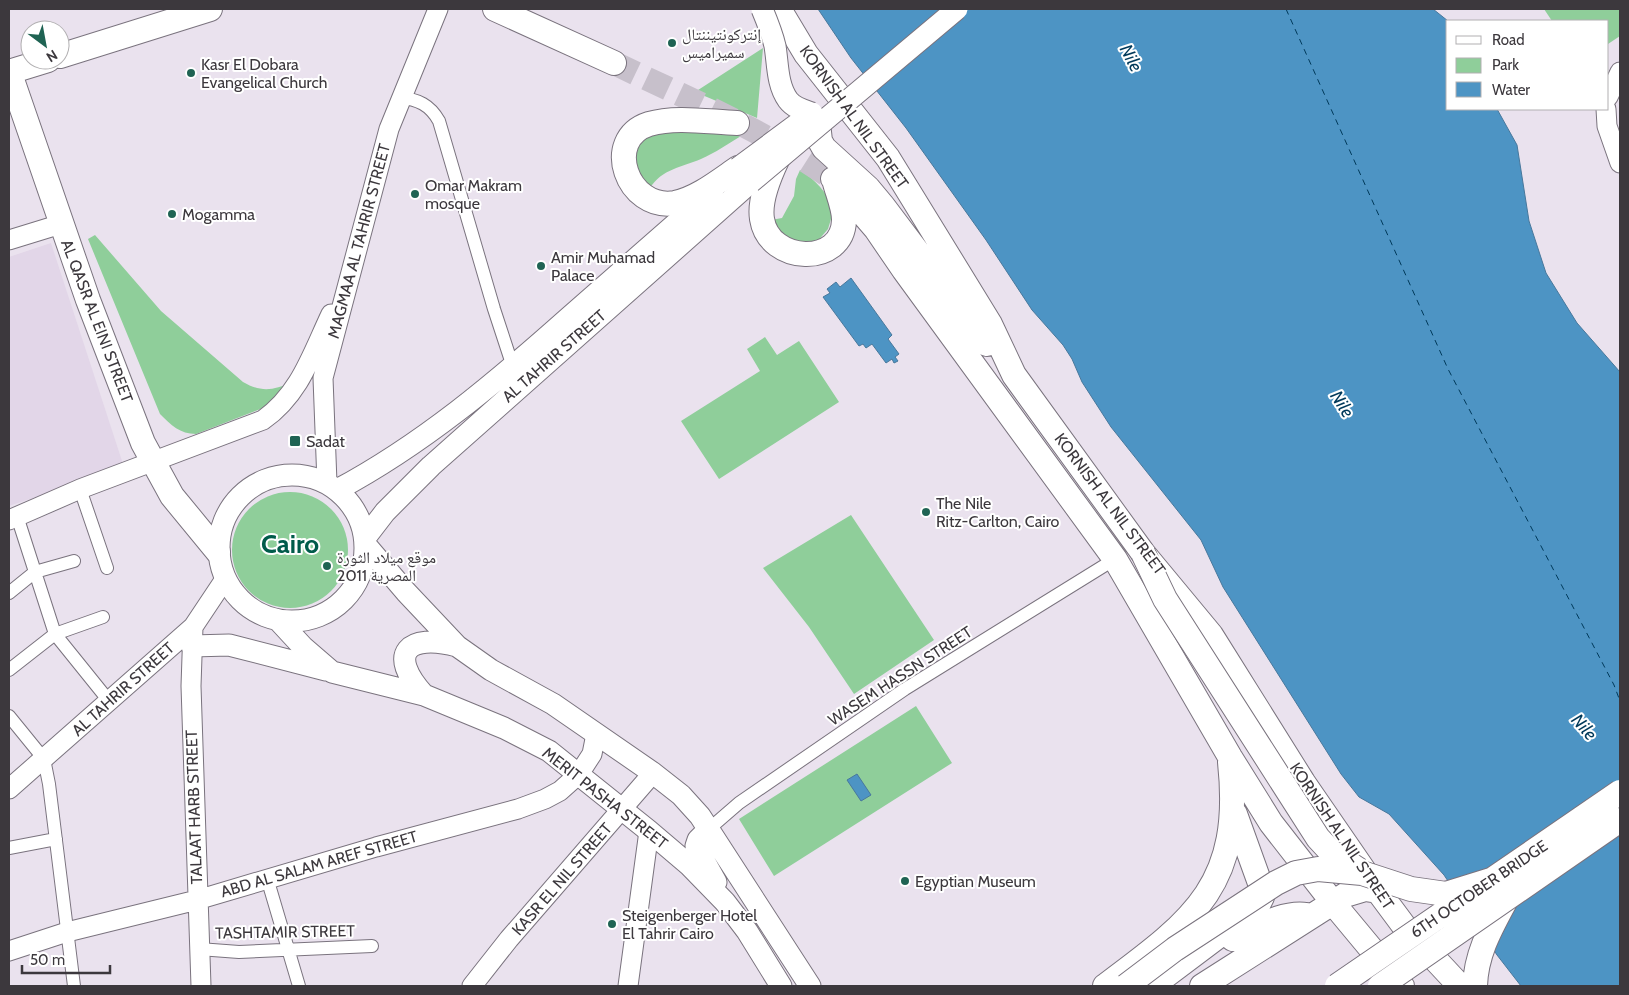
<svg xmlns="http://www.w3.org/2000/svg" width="1629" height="995" font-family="Cabin,'Noto Naskh Arabic',sans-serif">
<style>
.built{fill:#e2d6e8}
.green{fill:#8fce9a}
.water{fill:#4d94c4;stroke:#48789c}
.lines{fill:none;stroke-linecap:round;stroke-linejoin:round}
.ferry{stroke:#00395a;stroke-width:1;stroke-dasharray:6 5;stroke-linecap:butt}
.highway-tunnel{stroke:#c7c0cb;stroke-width:24;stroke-dasharray:24 12;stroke-linecap:butt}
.street-casing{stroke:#7a737e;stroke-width:14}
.secondary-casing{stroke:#7a737e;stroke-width:21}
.primary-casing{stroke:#7a737e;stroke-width:23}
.highway-casing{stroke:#7a737e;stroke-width:26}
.street{stroke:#fff;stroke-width:12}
.secondary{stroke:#fff;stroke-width:19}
.primary{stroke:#fff;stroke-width:21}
.highway{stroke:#fff;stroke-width:24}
.primary-bridge-casing{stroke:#7a737e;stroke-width:23;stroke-linecap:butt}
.highway-bridge-casing{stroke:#7a737e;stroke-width:26;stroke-linecap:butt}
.primary-bridge{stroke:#fff;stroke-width:21}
.highway-bridge{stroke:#fff;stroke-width:24}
.poi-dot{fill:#1f6353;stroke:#fff;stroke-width:2}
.labels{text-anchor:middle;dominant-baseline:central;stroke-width:4;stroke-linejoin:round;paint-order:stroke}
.poi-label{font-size:16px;fill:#3c383d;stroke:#fff;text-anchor:start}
.street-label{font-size:16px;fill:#3c383d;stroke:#fff}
.water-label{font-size:18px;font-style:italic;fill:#00395a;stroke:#fff}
.town-label{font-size:26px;font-weight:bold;fill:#005b4a;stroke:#fff}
</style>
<rect width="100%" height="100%" fill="#eae2ee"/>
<path class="built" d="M51,243L123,464L116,470L9,506V257Z"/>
<path class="green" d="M1544,9H1620V36L1608,44V21H1552Z
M763,48L757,118L695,92Z
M698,128L743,135C729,143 715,153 701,159C682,167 662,169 650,188L642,185L631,154C647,121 667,129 698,128Z
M800,170C817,181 826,192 834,209L828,229L816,243L781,240L771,220L782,218L794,196L796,179Z
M95,235L161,311L243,382C260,392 273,391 292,382L276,403L196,434C180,434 171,425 160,414L88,239Z
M765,337L777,355L799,341L839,402L719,479L681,421L760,371L747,349Z
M232 550a58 58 0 1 1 116 0a58 58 0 1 1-116 0Z
M851,515L934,640L854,694L809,627L763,568Z
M916,706L952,763L774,876L739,819Z"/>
<path class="water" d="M818,9H1433L1448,21V109H1497L1517,145L1529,221L1546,273L1577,323L1620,372V986H1521L1497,955L1444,875L1389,814L1359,797L1341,774L1223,587L1201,540L1111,427L1082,382L1072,359L1063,345L1032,310L986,240L906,128L851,58Z
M851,278L892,335L888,339L899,354L895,357L898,361L894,363L892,359L886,363L872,344L866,348L863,344L859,346L823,297L830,293L827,289L836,282L840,287Z
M857,774L871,795L861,801L847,780Z"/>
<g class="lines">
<path class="ferry" d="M1286,9L1448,369L1614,685L1620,701"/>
<path class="highway-tunnel" d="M614,63C688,99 766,131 833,179"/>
<g class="street-casing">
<path id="street" d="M400,98C418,99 430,105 439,121L494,309L513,367
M80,489L107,568
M17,516L55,634L109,701
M9,593L35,572L74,561
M9,670L55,634L103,617
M9,716L44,759L49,784L74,986
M709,829L739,803L905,689L1115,559
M9,848L56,839
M267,878L299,986
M199,949L239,952L372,946"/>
</g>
<g class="secondary-casing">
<path id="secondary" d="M1608,97L1620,72
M1606,109L1607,126L1620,163
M9,240L61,224
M327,483L323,378L389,129L438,9
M9,520L80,489L263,420C300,394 312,354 331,314
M193,627L191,686L201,986
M9,789L193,627L225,579
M9,951L67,932L197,900L376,847L518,809L545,799L560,791L579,774L592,754L596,734
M472,986L509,939L653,773
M628,986L649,831"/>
</g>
<g class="primary-casing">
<path id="primary" d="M219 548a73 73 0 1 1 146 0a73 73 0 1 1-146 0Z
M337,490C423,444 495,383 567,319C615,277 664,234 712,192
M365,538L385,512L431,466L751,182
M365,544L406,592L457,646L491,670L553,704L653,773L681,795L700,816L810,986
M278,620L303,647L332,672L424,695L504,728L549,751L649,831L689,865L725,902L747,931L781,986
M192,646L229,645L326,670
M424,695C386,653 408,633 457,646
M709,829L698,840L696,846L716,882"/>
</g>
<g class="highway-casing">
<path id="highway" d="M495,9L614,63
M779,9L806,54L888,158L912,197L990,324L1014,375L1143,553L1211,635L1303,782L1378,891L1404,926L1460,986
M60,56L210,9
M9,71L88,300L143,443L172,496L218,552
M9,72L48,60
M737,123C709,122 676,116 649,124C602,139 627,211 675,203C698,198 719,181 738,168
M818,123L820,141L824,148L868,188L883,206L987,344
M777,160C769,177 759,200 762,219C769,264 843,267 844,220C844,208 838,194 835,183
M833,179L876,229L904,270L1115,559L1230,757L1271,823L1338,909L1402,986
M1233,939C1256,929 1282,911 1307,915
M1105,986C1195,919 1243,884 1230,762
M1152,986L1257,907L1262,897L1261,886L1235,814
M1202,986L1345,895L1365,889L1378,891
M1475,986C1476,952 1492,926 1508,896"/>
</g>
<use href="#street" class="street"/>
<use href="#secondary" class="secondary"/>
<use href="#primary" class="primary"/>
<use href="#highway" class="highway"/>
<g class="primary-bridge-casing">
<path id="primary-bridge" d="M762,9C767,21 772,33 775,46C778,64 777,85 788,100C794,108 803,110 812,113
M738,168L800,122
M751,182L957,9"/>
</g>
<g class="highway-bridge-casing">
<path id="highway-bridge" d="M1143,553L1165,599L1318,838L1330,851L1359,870
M1126,986L1175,949L1276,883L1296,873L1318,869L1362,873L1411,889L1446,894L1491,880
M1337,986L1620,792
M1380,986L1620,820"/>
</g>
<use href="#primary-bridge" class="primary-bridge"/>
<use href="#highway-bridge" class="highway-bridge"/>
</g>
<g class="poi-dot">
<circle cx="672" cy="43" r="5"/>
<circle cx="191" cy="73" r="5"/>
<circle cx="415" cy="194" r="5"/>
<circle cx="172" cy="214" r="5"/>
<circle cx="541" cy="266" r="5"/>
<rect x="289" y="435" width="12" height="12" rx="2.5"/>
<circle cx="926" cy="512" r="5"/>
<circle cx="327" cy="566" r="5"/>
<circle cx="905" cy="881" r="5"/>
<circle cx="612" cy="924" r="5"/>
</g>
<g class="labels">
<g class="poi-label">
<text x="682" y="34">إنتركونتيننتال<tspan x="682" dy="18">سميراميس</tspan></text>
<text x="201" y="64">Kasr El Dobara<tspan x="201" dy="18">Evangelical Church</tspan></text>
<text x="425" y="185">Omar Makram<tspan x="425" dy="18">mosque</tspan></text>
<text x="182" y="214">Mogamma</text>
<text x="551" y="257">Amir Muhamad<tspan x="551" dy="18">Palace</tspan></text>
<text x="306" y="441">Sadat</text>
<text x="936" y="503">The Nile<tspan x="936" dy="18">Ritz-Carlton, Cairo</tspan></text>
<text x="337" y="557">موقع ميلاد الثورة<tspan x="337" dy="18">المصرية 2011</tspan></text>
<text x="915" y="881">Egyptian Museum</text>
<text x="622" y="915">Steigenberger Hotel<tspan x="622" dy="18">El Tahrir Cairo</tspan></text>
</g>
<g class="street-label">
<text transform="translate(854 117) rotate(54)">KORNISH AL NIL STREET</text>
<text transform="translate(359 241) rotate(-75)">MAGMAA AL TAHRIR STREET</text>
<text transform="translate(97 321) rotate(69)">AL QASR AL EINI STREET</text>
<text transform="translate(554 356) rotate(-41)">AL TAHRIR STREET</text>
<text transform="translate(1110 504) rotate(53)">KORNISH AL NIL STREET</text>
<text transform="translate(900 676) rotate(-33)">WASEM HASSN STREET</text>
<text transform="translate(123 689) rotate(-42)">AL TAHRIR STREET</text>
<text transform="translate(605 798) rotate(38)">MERIT PASHA STREET</text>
<text transform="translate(194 807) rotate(-92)">TALAAT HARB STREET</text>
<text transform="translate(1342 836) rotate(56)">KORNISH AL NIL STREET</text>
<text transform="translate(319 864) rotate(-16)">ABD AL SALAM AREF STREET</text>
<text transform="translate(562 879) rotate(-49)">KASR EL NIL STREET</text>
<text transform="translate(1479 889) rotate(-34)">6TH OCTOBER BRIDGE</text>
<text transform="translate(285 932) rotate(-1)">TASHTAMIR STREET</text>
</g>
<g class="water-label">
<text transform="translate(1131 58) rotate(62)">Nile</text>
<text transform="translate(1342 404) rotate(58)">Nile</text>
<text transform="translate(1584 727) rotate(49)">Nile</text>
</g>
<g class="town-label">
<text x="290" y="544">Cairo</text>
</g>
</g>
<rect width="1629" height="995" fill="none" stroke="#3c383d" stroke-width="20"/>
<rect x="1446" y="20" width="162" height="90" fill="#ffffff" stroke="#b1afb1"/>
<rect x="1456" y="36" width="25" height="8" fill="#ffffff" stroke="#b1afb1"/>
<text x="1492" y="45" font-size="15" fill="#3c383d">Road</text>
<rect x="1456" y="58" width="25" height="15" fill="#8fce9a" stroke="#b1afb1"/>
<text x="1492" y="70" font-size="15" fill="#3c383d">Park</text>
<rect x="1456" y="82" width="25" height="15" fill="#4d94c4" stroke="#b1afb1"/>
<text x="1492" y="95" font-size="15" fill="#3c383d">Water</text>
<g transform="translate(45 45) rotate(148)"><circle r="24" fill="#ffffff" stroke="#b1afb1"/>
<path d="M0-4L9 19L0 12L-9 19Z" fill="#1f6353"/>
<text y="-8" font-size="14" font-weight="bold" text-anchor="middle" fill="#3c383d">N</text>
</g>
<path d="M22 965v8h88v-8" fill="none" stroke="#3c383d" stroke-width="2.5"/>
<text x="30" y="965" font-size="15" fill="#3c383d" stroke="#ffffff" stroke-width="4" paint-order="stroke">50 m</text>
</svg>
